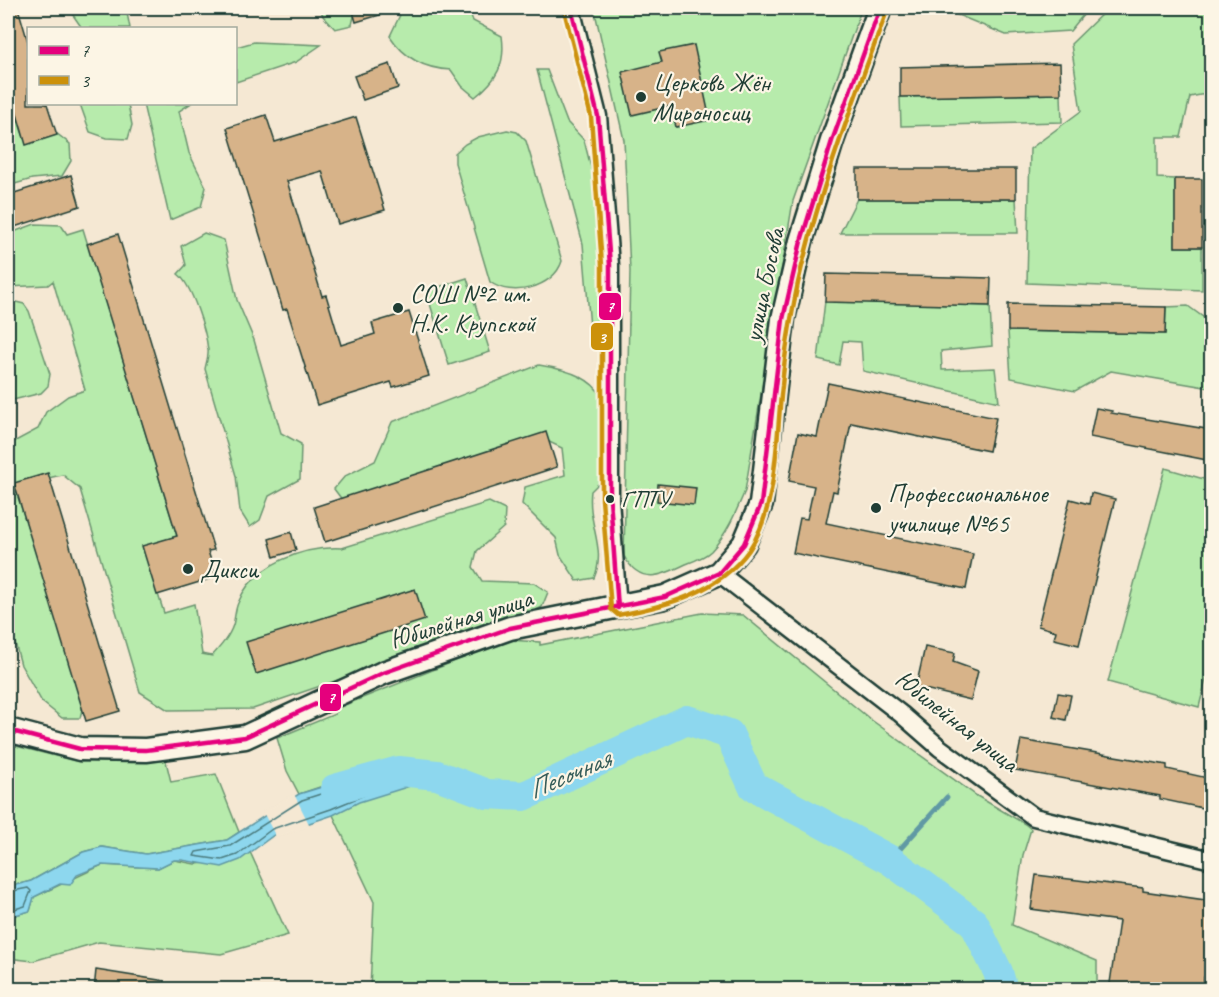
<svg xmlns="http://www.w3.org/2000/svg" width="1219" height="997" font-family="Caveat,sans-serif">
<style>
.green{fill:#b7ebac;stroke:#6b9470;stroke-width:1.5}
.water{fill:#8dd7ee;stroke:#6199a4;stroke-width:1.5}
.pier{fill:#f5e8d3}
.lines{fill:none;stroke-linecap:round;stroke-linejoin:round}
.shore{stroke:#4b7b7e;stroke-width:1.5}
.stream{stroke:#6199a4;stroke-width:5}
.river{stroke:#8dd7ee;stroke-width:30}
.building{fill:#d7b389;stroke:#1f3d34;stroke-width:1.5}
.street-casing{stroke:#1f3d34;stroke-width:21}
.secondary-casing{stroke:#1f3d34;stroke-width:27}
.street{stroke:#fcf5e5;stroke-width:16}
.secondary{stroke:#fcf5e5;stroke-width:22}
.bus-1-casing{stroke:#fcf5e5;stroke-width:9}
.bus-2-casing{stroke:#fcf5e5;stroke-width:9}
.bus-1{stroke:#e5007d;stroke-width:4.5}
.bus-2{stroke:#cc910a;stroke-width:4.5}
.poi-dot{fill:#1f3d34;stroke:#fcf5e5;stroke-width:2}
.labels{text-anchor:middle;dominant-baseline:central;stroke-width:4.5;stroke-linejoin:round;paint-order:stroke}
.bus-label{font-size:24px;fill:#1f3d34;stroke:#fcf5e5;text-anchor:start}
.poi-label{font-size:26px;fill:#1f3d34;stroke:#fcf5e5;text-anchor:start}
.street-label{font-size:26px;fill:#1f3d34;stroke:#fcf5e5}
.water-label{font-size:27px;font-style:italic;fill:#355c59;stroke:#fcf5e5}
.line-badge{stroke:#fcf5e5;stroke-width:2}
.badge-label{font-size:16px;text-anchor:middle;font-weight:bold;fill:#fff}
</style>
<rect width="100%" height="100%" fill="#f5e8d3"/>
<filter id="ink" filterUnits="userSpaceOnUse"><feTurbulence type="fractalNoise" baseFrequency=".0167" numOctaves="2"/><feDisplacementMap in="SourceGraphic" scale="12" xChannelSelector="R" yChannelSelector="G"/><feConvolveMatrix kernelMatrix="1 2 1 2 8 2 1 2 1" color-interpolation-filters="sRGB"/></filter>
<g filter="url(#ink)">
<path class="green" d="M68,8H126L130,28H82Z
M320,8H356L352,25L335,29L323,16Z
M398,8H468L473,21L502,36C506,64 497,80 475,97L462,86L451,70C426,69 404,58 390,36L400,15Z
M594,8L861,10L793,201L745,491C736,512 727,534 711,551C705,557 694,561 686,564C662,576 640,586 624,556L630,271L624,140Z
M941,8H1089L1070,31L1006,35Z
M1108,8H1211V93L1190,97L1181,137H1157V178L1175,179V247H1202V290L1027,283L1030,149L1081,111L1071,44Z
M254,42L321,45L296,62L236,82V47Z
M537,70H547L567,122L584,140L604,219L608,330L600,335L590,327L583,244Z
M8,92L23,135L56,133L70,144L71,161L62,176L32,179L8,186Z
M1061,94L1062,122L901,126L900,97Z
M80,104H128L132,125L128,139L107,138L90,132Z
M143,104H190L179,111L189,153L206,187L201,207L170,220Z
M507,130L517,132L526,141L562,261C554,288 511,298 490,282L455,163V153L465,144L478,137Z
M857,199H1016L1018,233H840Z
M35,224L61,225L67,234L83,229L177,536L143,547L164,613L194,604L202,654L212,656C220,647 229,637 233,625C235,618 235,610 238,603C253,564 304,546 342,548L489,502L505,510L504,527L477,551L473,567L482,581L534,583L548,592L542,607L526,616L253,709L168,710L140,692L80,489L63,475C44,478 32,482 17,494L84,702L80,718H62L42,702L21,665L8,617V445L38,429L46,412L68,396L85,390L53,281L48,285L8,287V234Z
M204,233L224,240L237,300L254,340L281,433L301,444L300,479L269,496L260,520L250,527L240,511L236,476L205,369C206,363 209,355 208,350C206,331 192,285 178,274L186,265L181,246Z
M467,278L490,352L449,365L426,291Z
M825,301L990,306L992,346L941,351L942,370L995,368L999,402L863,371L861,342L843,341L839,365L818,360Z
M16,302L24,304L29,311L50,374L48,386L41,393L13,400L8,399V304Z
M1188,306L1211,323V388L1111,371L1075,391L1011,378L1008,331L1165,334L1166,307Z
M539,365C619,378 608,410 606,476L591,491C587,524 607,549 594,578L577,581L560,555L556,538L522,504L525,487L565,475L562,448L541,438L343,501L334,489L345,476L375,461L392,422Z
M1165,468L1211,481V660L1199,707L1108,682Z
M702,613L743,615L870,719L977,796L1025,824L1031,829L1023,855L1012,925L1097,961V989H1046L1037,982L1039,989H370L374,902L333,815L336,813L320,787L299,794L287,771L277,738L335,714L337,708L508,640L540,642V645Z
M8,744L79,762L165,757L171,782L216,774L239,832L227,840L146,854L102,847L83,852L31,881L8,887Z
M250,852L288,935L221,954L99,942L33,961L8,958V917L30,911L34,897L102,865L158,868L174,860L195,864L239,860Z"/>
<path class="water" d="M364,774L407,787L359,802L333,815L274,835L240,860L222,867L182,860H174L158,868L102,865L77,875L70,885L60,884L34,897L30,911L8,917V887L31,881L83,852L102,847L146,854L227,840L299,794Z"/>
<path class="pier" d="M294,794L310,826L276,837L263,812Z"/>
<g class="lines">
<path class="shore" d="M364,780L378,785L379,789L331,809L272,829L237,855L222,860L194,856L196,852L230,846L302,800Z
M8,892L28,888L31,891L25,906L8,911"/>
<path class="stream" d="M890,860L947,797"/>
<path class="river" d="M335,789L399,771L437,775L487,794L524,796L687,720L729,734L753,786L890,860L974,923L998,972L1003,990"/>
</g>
<path class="building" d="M8,8H18L28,42V104H47L57,135L26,145L8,83Z
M352,8H393V11L356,22Z
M694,45L710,120L676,127L671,106L632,115L622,72L662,62L659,52Z
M1060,63L1061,94L900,97V67Z
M390,64L398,88L363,100L354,76Z
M266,115L275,142L356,117L385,210L338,224L322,171L287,181L322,296L326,295L341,345L375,334L372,323L409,312L429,376L393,387L391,382L317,405L287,309L283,310L227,128Z
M857,169H1016V199H857Z
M71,175L80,206L8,229V195Z
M1175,179H1202V247H1175Z
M118,234L214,550L208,551L216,577L157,595L142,546L177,536L87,244Z
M826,274L991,278L990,306L825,302Z
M1008,304L1166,307L1165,334L1008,331Z
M828,383L996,418L989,451L851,423L837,492L833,491L826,523L973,554L966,589L793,553L800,518L807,519L814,486L789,481L798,433L817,437Z
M1096,408L1112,411L1111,413L1212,430V461L1090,437Z
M546,432L557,467L325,542L314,507Z
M48,473L120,711L86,721L14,483Z
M658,484L696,488L694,505L657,501Z
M1091,493L1115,499L1079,645L1054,639L1056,631L1038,626L1070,499L1089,504Z
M291,532L296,550L274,557L269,539Z
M415,589L425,620L256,674L246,642Z
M925,647L955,653L953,662L978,671L971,700L916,687Z
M1058,693L1071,695L1066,720L1053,717Z
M1021,740L1167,765V769L1212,779V810L1160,799V796L1015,770Z
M1036,875L1143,888V891L1212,901V978L1204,977L1203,990H1109L1119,921L1031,909Z
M96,970L165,981V990H94Z"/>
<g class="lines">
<g class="street-casing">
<path id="street" d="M571,8L598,116L610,265V499L618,608
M719,573L901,714L940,748L1034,817L1212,860"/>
</g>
<g class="secondary-casing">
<path id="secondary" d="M8,730L80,749L146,750L245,737L383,673L510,628L665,597L719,573L744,544L761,504L783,319L801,241L832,141L880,8"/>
</g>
<use href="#street" class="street"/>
<use href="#secondary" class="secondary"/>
<g class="bus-1-casing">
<path id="bus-1" d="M571,8L598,116L610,265V499L618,608
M8,730L80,749L146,750L245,737L383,673L510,628L665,597L719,573L744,544L761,504L783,319L801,241L832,141L880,8"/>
</g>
<g class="bus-2-casing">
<path id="bus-2" d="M564,10L591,117L602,265V499L611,609L618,615C667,606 718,593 749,550C778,508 776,436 782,386C785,351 791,317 798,283C819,190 854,100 887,11"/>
</g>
<use href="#bus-1" class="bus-1"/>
<use href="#bus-2" class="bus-2"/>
</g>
</g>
<g class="poi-dot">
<circle cx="641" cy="97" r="6"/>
<circle cx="398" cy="308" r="6"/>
<circle cx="610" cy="499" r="5"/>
<circle cx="876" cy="508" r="6"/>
<circle cx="188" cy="569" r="6"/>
</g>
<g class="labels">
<g class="bus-label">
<text x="621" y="499">ГПТУ</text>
</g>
<g class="poi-label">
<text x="653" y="82">Церковь Жён<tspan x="653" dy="30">Мироносиц</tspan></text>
<text x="410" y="293">СОШ №2 им.<tspan x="410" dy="30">Н.К. Крупской</tspan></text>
<text x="888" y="493">Профессиональное<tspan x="888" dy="30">училище №65</tspan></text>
<text x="200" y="569">Дикси</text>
</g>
<g class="street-label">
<text transform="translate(764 285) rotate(-78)">улица Босова</text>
<text transform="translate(461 619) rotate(-17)">Юбилейная улица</text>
<text transform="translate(957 721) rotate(38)">Юбилейная улица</text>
</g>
<g class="water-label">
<text transform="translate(569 774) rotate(-23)">Песочная</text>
</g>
</g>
<g class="line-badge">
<rect x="598" y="292" width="24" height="29" rx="6" fill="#e5007d"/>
<rect x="590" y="322" width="24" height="29" rx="6" fill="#cc910a"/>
<rect x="319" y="683" width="23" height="29" rx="6" fill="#e5007d"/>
</g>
<g class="badge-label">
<text x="610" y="312">7</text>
<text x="602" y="343">3</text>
<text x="331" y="703">7</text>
</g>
<rect width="1219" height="997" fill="none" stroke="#fcf5e5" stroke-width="30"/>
<rect x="15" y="15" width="1189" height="967" fill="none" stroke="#1f3d34" stroke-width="2" filter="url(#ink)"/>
<rect x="27" y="27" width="210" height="78" fill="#fcf5e5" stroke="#a4ab9e" stroke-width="1.5"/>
<rect x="39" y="46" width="30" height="9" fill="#e5007d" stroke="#a4ab9e" stroke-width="1.5"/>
<text x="81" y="57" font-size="18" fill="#1f3d34">7</text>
<rect x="39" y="76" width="30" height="9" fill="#cc910a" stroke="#a4ab9e" stroke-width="1.5"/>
<text x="81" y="87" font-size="18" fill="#1f3d34">3</text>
</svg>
